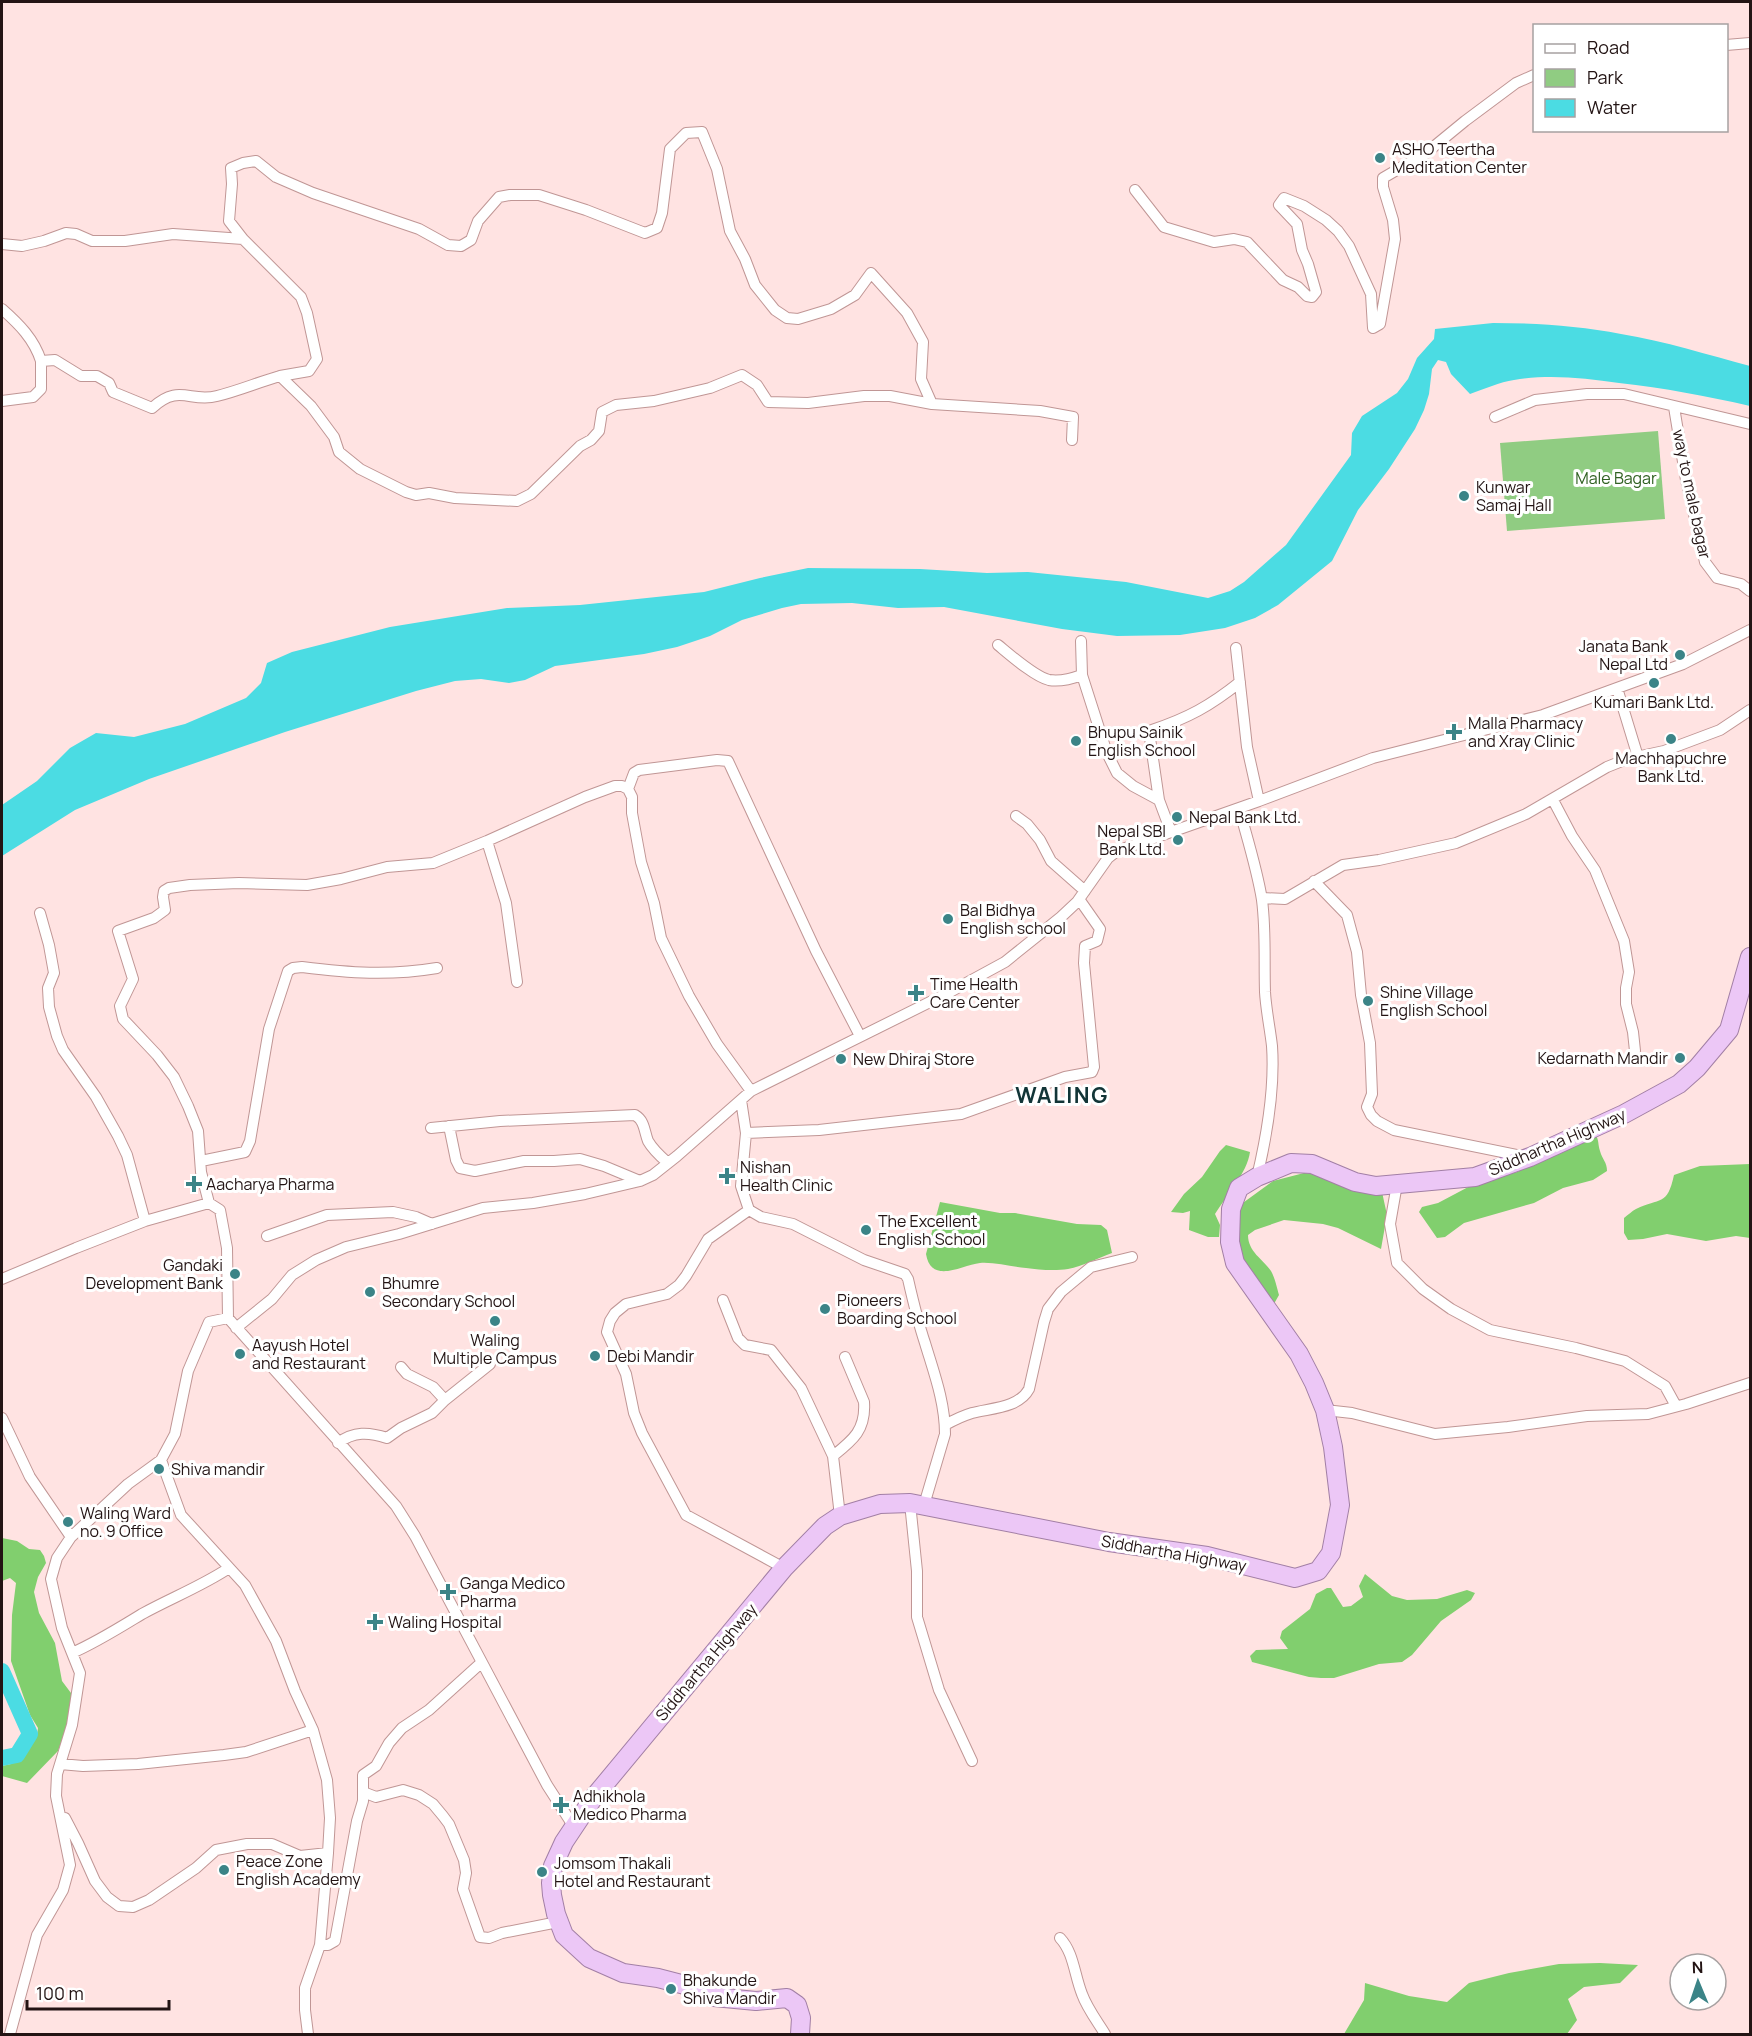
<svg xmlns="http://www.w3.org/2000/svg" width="1752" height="2036" font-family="Manrope,sans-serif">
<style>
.green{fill:#90cc82}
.forest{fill:#81cf6e}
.water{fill:#4bdce3}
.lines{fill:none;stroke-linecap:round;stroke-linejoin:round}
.river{stroke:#4bdce3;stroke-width:16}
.minor-casing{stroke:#c09695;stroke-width:12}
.trunk-casing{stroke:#a27fa5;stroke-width:20}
.minor{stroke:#fff;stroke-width:10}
.trunk{stroke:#ecc7f6;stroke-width:18}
.poi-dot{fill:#3b8487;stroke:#fff;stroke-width:2}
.labels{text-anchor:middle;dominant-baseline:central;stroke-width:6;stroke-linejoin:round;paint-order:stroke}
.poi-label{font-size:16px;fill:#231414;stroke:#fff;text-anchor:start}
.park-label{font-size:16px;fill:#306122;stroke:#fff}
.street-label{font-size:16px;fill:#231414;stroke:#fff}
.district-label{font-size:22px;font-weight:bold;letter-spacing:1.5px;fill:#123537;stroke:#fff}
</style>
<rect width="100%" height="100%" fill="#ffe3e2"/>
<path class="green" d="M1658,431L1665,519L1507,531L1500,443Z"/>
<path class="forest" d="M1596,1135C1599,1141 1598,1145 1600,1151C1602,1159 1607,1162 1607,1171L1593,1180L1563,1188L1534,1203L1464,1223L1445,1237L1437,1238L1419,1212L1422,1207L1438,1203L1472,1185L1517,1172Z
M1226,1145L1250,1152C1247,1173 1227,1195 1215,1214L1220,1225L1219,1237H1208L1189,1230L1190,1211L1183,1213L1171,1212L1184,1194L1202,1177L1220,1151Z
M1750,1164V1238L1736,1236L1706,1241L1667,1234L1643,1239L1628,1240L1624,1233V1218C1628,1215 1632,1211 1636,1209C1660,1197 1667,1207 1674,1175L1700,1166Z
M1304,1173L1326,1175L1382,1192L1387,1215L1381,1249L1338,1228L1323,1224L1284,1220L1255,1230L1248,1235C1248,1252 1263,1259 1271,1271C1275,1278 1277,1288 1279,1295L1275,1302L1269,1306L1236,1253L1240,1205L1273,1181Z
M940,1202L1000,1213H1015L1077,1224L1101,1225L1107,1230L1112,1253C1098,1258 1083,1266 1068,1269C1056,1271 1039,1270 1026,1268C1012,1267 995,1262 980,1263C962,1265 931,1285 926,1254Z
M2,1538L17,1541L29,1549L40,1550L44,1556L46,1563L38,1577L34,1592L39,1613L55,1643L62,1681L71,1693L73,1708L58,1751L27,1783L2,1776V1766L11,1764L24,1755L37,1735L38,1728L30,1715L11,1661L12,1615L16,1583L10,1578L2,1581Z
M1365,1574L1392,1596L1407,1600L1437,1599L1467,1590L1475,1593L1471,1600L1441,1621L1412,1655L1402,1662L1379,1664L1334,1678H1321L1309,1677L1252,1662L1250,1656L1256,1650L1288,1649L1280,1638L1282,1631L1310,1609L1316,1594L1327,1588H1331L1343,1607L1351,1606L1363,1597L1359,1586Z
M1600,1963L1638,1965L1620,1983L1584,1987L1568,1999L1577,2020L1567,2034H1344L1364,2000L1365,1983L1409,1996L1447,2002L1469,1983L1509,1973L1559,1964Z"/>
<path class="water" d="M1493,323C1536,323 1580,326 1621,334C1665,341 1708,355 1750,366V406C1707,396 1664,388 1619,383C1584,378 1549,374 1514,380C1500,382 1484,389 1470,394L1451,374L1446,362L1438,360L1432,369L1429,394L1424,410L1415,429L1389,469L1358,510L1332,561L1278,605L1255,618L1225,628L1180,635L1117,636L1062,629L944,607L898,608L852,603L801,604L782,608L742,620L710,636L677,647L644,654L555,666L525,680L509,683L481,679L455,681L416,691L285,732L149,779L75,810L2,856V805L37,781L70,748L96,733L134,737L185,724L246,698L261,683L267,663L292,652L390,627L507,608L580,605L704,592L760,578L808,568L920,569L987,573L1028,572L1126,582L1208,598L1230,591L1244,582L1286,545L1351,455L1352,433L1362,416L1397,393L1408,379L1417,358L1434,339L1435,329Z"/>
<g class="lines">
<path class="river" d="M2,1671L30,1734L17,1755L2,1758"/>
<g class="minor-casing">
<path id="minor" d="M1726,45L1750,43
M1135,190L1164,227L1214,242L1234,239L1247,242L1283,280L1298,287L1307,296L1312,297L1316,292L1308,264L1302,250L1297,224L1279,205L1284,198L1304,206L1326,220L1338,231L1349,246L1371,294L1373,328L1380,324L1395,239L1393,220L1383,187V178L1426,153L1465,121L1516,83L1534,75
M243,239L301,297L307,313L317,359L309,371L280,376
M2,244L22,246L44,241L66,233L76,234L92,241H125L173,234L243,239L229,221L232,184L231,168L243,163L256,161L276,177L313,193L419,229L448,245L461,246L471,240L478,221L499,197L510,195H539L586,210L645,233L657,228L662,213L670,149L686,133L702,132L717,169L730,231L745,259L755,285L775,310L787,318L798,319L831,309L855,295L871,273L907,313L923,342L921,379L932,404
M2,309C19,324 34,339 41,361
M2,401L33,397L41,389V361L55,360L81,376H97L109,383L113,392L152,408C179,383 190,403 217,396C238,391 259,382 280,376L311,406L334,437L339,452L360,469L406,492L416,495L429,493L455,498L517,501L531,494L580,446L591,440L599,431L602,412L616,405L654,401L710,388L742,375L757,385L768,402L808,403L864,396H890L932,404L1040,411L1073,417L1072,440
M1674,407L1686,480L1705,562L1717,578L1741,584L1750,591
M1495,417L1535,400L1587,394H1624L1750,424
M1081,641L1082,675L1107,753L1117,773L1133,786L1159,800
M998,645C1009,654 1035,677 1049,680C1060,682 1071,679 1082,675
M1236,648L1247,747L1259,801
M1617,688L1638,757
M628,789L634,773L639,770L717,760L728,761L816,951L860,1036
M1553,800L1572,836L1595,870L1624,941L1629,972L1626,988V1004L1633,1032L1635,1051
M1239,808C1247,838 1257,869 1262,900C1266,931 1264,961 1265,992C1266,1010 1270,1028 1272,1046C1275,1089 1267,1135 1257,1177
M1016,816L1027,824L1040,840L1051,861L1085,891
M1171,832L1159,800L1150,738L1152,730C1188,718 1210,706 1240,682
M487,841L506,903L517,982
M1314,881L1347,915L1357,952L1361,995L1370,1043L1372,1094L1367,1107L1371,1115L1377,1121L1394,1130L1527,1157
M1262,898L1285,899L1343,865L1379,860L1456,843L1526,814L1607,767L1627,759L1664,751L1720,730L1750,710
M40,913L49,945L54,973L48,988L49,1007L57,1036L63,1050L96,1097L118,1136L127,1155L145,1221
M741,1100L746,1133L741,1186L749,1210L708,1239L686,1276L679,1285L667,1294L626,1304L615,1313L610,1321L607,1332L626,1374L634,1413L642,1433L686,1515L784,1568
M449,1126L456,1160L460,1168L475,1171L524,1161H554L580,1159L604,1166L640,1181
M431,1128L500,1121L635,1115C645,1121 644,1131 648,1141C653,1150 660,1156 668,1163
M746,1133L819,1130L961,1114L1065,1077L1092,1072L1094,1067L1084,963L1085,946L1097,941L1100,929L1079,899
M201,1161L245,1152L250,1141L269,1029L288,971L293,968L302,967C350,973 389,976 437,968
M1397,1184L1390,1224L1397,1263L1423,1289L1451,1309L1490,1330L1576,1348L1625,1361L1665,1386L1676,1406
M209,1203L201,1172L198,1131L188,1106L174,1077L157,1055L123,1019L120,1006L133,979L118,931L154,918L165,910L163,897L164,891L169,888L190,885L239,883L307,885L341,879L387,867L433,863L487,841L585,797L615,786H622L628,789L632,797V813L641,862L654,903L661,938L689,996L717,1044L751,1091
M749,1210L761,1217L793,1224L864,1260L905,1274L908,1279C913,1301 918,1322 925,1343C934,1373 945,1402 945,1434L924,1505
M267,1236L327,1215L393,1212L416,1217L432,1224
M2,1279L76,1248L145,1221L209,1203L220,1210L227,1248L228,1318L396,1506L415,1536L547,1785L574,1827
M723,1300L738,1338L745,1345L771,1350L801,1388L833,1456
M236,1328L272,1299L292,1275L316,1260L346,1247L399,1234L483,1208L533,1203L585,1194L640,1181L653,1175L677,1156L751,1091L948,993L1005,962L1061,917L1077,902L1108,858L1117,851L1259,801L1373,758L1543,715L1683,664L1750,630
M401,1367L407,1374L433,1387L445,1400
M1325,1410L1352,1413L1435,1434L1508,1427L1587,1416L1648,1414L1686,1404L1750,1383
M2,1418L30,1477L71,1537
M945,1425C954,1420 962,1416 972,1413C991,1408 1019,1408 1029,1389L1044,1322L1048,1309L1061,1292L1091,1267L1132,1257
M338,1443C354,1431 369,1432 387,1438L401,1428L432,1413L445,1400L490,1364
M161,1460L181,1515L245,1585L276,1641L295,1691L313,1730L327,1780L330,1818L328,1853L320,1945L305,1988V2010L308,2034
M910,1503L917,1571V1617L939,1690L972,1761
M840,1516L833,1456C853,1440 866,1430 864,1402L845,1357
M72,1653C97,1642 119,1628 142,1614C171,1598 202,1586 229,1568
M60,1764L83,1766L138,1764L224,1755L246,1752L313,1730
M363,1792L376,1797L403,1790L419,1795L433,1804L443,1816L449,1824L464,1860L466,1873L463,1889L480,1937L489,1938L502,1933L558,1922
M65,1818L78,1843L95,1881L107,1897L119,1906L133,1907L149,1900L196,1868L216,1850L247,1844H272L300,1856L328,1853
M1060,1938C1074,1953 1074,1974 1082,1994C1087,2008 1097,2021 1105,2034
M320,1945H328L335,1941L357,1821L363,1801V1775L376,1766L389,1743L402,1728L429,1710L481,1663
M10,2034L37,1935L63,1890L70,1865L56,1796L57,1774L72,1725L80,1673L62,1628L51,1579L57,1558L71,1537L128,1484L161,1460L175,1434L188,1371L209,1322L228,1318"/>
</g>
<g class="trunk-casing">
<path id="trunk" d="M800,2034L801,2018L797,2005L787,1998L756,2001L714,1997L685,1985L658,1978L623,1973L589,1958L564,1935L556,1914L552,1895L551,1883L553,1866L564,1842L594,1797L784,1568L825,1526L840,1516L880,1504L910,1503L1109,1542L1207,1556L1295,1578L1318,1571L1331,1553L1340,1505L1333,1447L1325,1410L1314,1383L1299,1354L1235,1263L1230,1242L1231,1209L1239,1188L1257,1177L1291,1163L1312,1164L1355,1182L1376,1186L1475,1177L1530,1157L1624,1114L1679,1084L1697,1068L1729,1030L1750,957"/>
</g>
<use href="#minor" class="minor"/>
<use href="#trunk" class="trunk"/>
</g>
<g class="poi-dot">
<circle cx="1380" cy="158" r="6"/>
<circle cx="1464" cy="496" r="6"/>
<circle cx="1680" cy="655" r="6"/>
<circle cx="1654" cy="683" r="6"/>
<path d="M1451 723h6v6h6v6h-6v6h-6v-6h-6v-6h6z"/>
<circle cx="1671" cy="739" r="6"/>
<circle cx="1076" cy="741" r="6"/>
<circle cx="1177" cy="817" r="6"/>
<circle cx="1178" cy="840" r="6"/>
<circle cx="948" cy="919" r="6"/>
<path d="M913 984h6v6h6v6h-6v6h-6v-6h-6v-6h6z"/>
<circle cx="1368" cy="1001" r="6"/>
<circle cx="1680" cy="1058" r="6"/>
<circle cx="841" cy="1059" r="6"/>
<path d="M724 1167h6v6h6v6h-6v6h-6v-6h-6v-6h6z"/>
<path d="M191 1175h6v6h6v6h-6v6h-6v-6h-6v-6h6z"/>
<circle cx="866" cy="1230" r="6"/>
<circle cx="235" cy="1274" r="6"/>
<circle cx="370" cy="1292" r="6"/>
<circle cx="825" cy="1309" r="6"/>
<circle cx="495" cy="1321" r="6"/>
<circle cx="240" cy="1354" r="6"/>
<circle cx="595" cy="1356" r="6"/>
<circle cx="159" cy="1469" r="6"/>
<circle cx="68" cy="1522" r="6"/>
<path d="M445 1583h6v6h6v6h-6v6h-6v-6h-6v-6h6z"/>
<path d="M372 1613h6v6h6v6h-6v6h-6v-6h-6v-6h6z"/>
<path d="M558 1796h6v6h6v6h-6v6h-6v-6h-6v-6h6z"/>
<circle cx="224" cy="1870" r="6"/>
<circle cx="542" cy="1872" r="6"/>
<circle cx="671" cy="1989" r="6"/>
</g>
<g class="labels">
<g class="poi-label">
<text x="1392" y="149">ASHO Teertha<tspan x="1392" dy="18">Meditation Center</tspan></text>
<text x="1476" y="487">Kunwar<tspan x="1476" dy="18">Samaj Hall</tspan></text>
<text x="1668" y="646" text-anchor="end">Janata Bank<tspan x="1668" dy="18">Nepal Ltd</tspan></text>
<text x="1654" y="702" text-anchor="middle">Kumari Bank Ltd.</text>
<text x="1468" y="723">Malla Pharmacy<tspan x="1468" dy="18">and Xray Clinic</tspan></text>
<text x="1088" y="732">Bhupu Sainik<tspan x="1088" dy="18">English School</tspan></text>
<text x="1671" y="758" text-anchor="middle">Machhapuchre<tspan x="1671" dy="18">Bank Ltd.</tspan></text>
<text x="1189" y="817">Nepal Bank Ltd.</text>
<text x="1166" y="831" text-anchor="end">Nepal SBI<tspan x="1166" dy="18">Bank Ltd.</tspan></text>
<text x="960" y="910">Bal Bidhya<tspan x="960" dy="18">English school</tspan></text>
<text x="930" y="984">Time Health<tspan x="930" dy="18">Care Center</tspan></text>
<text x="1380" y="992">Shine Village<tspan x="1380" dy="18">English School</tspan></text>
<text x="1668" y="1058" text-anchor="end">Kedarnath Mandir</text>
<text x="853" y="1059">New Dhiraj Store</text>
<text x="740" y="1167">Nishan<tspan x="740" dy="18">Health Clinic</tspan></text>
<text x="206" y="1184">Aacharya Pharma</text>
<text x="878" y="1221">The Excellent<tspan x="878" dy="18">English School</tspan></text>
<text x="223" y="1265" text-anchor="end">Gandaki<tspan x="223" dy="18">Development Bank</tspan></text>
<text x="382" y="1283">Bhumre<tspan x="382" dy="18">Secondary School</tspan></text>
<text x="837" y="1300">Pioneers<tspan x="837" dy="18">Boarding School</tspan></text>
<text x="495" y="1340" text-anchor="middle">Waling<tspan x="495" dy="18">Multiple Campus</tspan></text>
<text x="252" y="1345">Aayush Hotel<tspan x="252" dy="18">and Restaurant</tspan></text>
<text x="607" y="1356">Debi Mandir</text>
<text x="171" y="1469">Shiva mandir</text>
<text x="80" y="1513">Waling Ward<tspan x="80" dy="18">no. 9 Office</tspan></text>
<text x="460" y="1583">Ganga Medico<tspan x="460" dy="18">Pharma</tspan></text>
<text x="388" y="1622">Waling Hospital</text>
<text x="573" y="1796">Adhikhola<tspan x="573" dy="18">Medico Pharma</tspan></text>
<text x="236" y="1861">Peace Zone<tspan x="236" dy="18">English Academy</tspan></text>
<text x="554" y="1863">Jomsom Thakali<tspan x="554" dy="18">Hotel and Restaurant</tspan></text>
<text x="683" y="1980">Bhakunde<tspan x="683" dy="18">Shiva Mandir</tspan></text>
</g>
<g class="park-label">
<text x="1616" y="478">Male Bagar</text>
</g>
<g class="street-label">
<text transform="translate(1692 494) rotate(78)">way to male bagar</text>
<text transform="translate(1557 1142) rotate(-23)">Siddhartha Highway</text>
<text transform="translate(1174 1553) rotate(10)">Siddhartha Highway</text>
<text transform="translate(706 1662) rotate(-50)">Siddhartha Highway</text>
</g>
<g class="district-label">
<text x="1062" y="1095">WALING</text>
</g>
</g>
<rect width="1752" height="2036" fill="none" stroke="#231414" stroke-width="6"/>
<rect x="1533" y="24" width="195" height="108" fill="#ffffff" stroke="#a7a1a1" stroke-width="1.5"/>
<rect x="1545" y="44" width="30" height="9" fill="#ffffff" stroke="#a7a1a1" stroke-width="1.5"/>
<text x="1587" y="54" font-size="18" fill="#231414">Road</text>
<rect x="1545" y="69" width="30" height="18" fill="#90cc82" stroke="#a7a1a1" stroke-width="1.5"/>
<text x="1587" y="84" font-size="18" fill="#231414">Park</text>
<rect x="1545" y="99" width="30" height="18" fill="#4bdce3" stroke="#a7a1a1" stroke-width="1.5"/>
<text x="1587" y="114" font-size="18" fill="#231414">Water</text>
<g transform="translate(1698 1982) rotate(358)"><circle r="28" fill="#ffffff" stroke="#a7a1a1" stroke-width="1.5"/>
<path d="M0-4.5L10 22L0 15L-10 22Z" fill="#3b8487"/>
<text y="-9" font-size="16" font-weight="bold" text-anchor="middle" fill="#231414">N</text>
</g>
<path d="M27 2000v9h142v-9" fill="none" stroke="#231414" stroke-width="3"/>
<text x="36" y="2000" font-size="18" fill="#231414" stroke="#ffffff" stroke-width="4.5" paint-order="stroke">100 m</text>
</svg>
